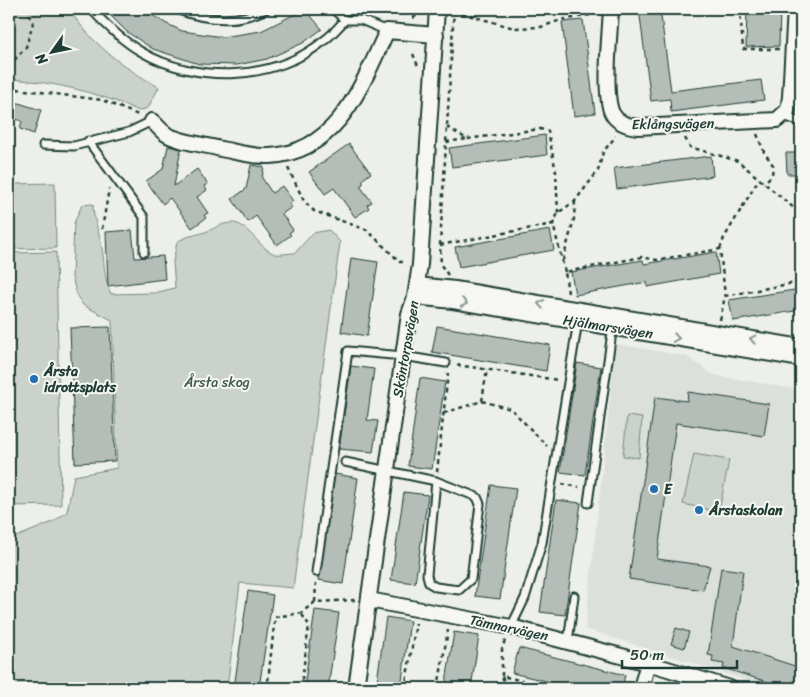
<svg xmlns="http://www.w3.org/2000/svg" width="810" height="697" font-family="Sriracha,sans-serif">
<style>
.built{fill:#dce0db}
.green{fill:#cbd2cc;stroke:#758880}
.building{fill:#b4bdb8;stroke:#1f3d34}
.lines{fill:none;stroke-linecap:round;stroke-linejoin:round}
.lane-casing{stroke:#1f3d34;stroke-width:11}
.street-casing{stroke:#1f3d34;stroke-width:18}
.path{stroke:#1f3d34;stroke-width:2.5;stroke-dasharray:4 4;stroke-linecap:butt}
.lane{stroke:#f6f6f2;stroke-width:7}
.street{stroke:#f6f6f2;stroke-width:14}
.oneway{stroke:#8a9a93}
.poi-dot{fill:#1f6fb2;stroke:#f6f6f2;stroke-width:2}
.labels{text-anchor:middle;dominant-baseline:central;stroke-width:4;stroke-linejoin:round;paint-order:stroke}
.street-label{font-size:14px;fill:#1f3d34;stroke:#f6f6f2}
.poi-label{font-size:14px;font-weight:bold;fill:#1f3d34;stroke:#f6f6f2;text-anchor:start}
.park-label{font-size:14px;fill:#415b52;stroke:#f6f6f2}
</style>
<rect width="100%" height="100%" fill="#edefea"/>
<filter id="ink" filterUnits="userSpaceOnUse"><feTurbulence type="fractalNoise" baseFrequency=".02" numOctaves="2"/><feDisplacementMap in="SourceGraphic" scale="10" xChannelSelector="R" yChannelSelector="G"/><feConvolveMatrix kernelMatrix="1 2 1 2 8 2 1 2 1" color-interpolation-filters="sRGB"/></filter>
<g filter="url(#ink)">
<path class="built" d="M616,344L686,356L714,375L801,390V688H770L585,629Z"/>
<path class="green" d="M9,9H69C92,44 122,67 159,87L148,108L139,111C97,92 54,82 9,79Z
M55,183L56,248L9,249V184Z
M93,204C93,220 98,228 101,243C105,261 103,277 111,294L154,293L175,288L173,262L177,242C186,236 192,236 202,233C213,230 220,223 232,223C247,222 258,248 275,254C280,255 289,253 295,253L313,233L329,230L340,242L293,588L240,583L227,688H9V540L53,522L67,512L74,476L117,468L112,320L83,305L77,296L72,277L74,223L82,205Z
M56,252L61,505L9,506V253Z
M627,416L642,418L639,458L623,456Z
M694,454L729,460L719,512L683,504Z"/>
<path class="building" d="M104,9H143L165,23L182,31L222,37L261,31L305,9L322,29L303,43L267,59L237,65L199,64L153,49L127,32Z
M639,9H660L671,91L761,80L764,100L671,112L670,99L651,101Z
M747,9H780L779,46L746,47Z
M583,20L595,113L574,116L562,22Z
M9,100L41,110L34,134L20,129L22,121L9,117Z
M545,135L547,155L452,167L449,148Z
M349,144L371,173L363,179V184L360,186L372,202L367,205L369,208L355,217L334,188L325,194L309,172Z
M168,146L181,149L174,186L197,169L208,184L204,186L207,190L197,197L208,213L204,215L206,218L192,228L170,198L163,204L146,181L163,169Z
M786,153H801V174H787Z
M711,156L713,176L617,189L614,168Z
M251,165L264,167L262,178L272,193L282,186L293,201L289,204L292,207L282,214L293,230L289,233L291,235L277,245L256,216L248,222L232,199L246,189Z
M132,230L135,258L163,256L165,279L108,286L106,232Z
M550,230L554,250L459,267L455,247Z
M716,252L719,274L647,287V282L575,295L571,272L643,260L644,264Z
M351,258L378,262L367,336L341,332Z
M801,289V310L733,321L729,300Z
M437,326L550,345L546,371L432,352Z
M110,327L115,461L75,463L70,328Z
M577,363L601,367L585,475L560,472Z
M351,366L374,369L367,420L378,421L373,452L339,449Z
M420,378L445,382L432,469L408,466Z
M688,392L769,404L764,436L676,423L657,559L710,566L703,590L629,579L655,397L687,401Z
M335,474L358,478L343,584L318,580Z
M491,485L516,488L500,599L475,596Z
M404,492L428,495L415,583L391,580Z
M556,500L581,503L565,615L540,612Z
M721,568L743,571L733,646L801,668V688H787L723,668L724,664L712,662L713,656L708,655Z
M248,591L273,595L266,641L259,688H234Z
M315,610L339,613L328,688H304Z
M386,617L410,621L401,688H376Z
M676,628L689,632L684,648L671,644Z
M454,632L479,636L471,688H445Z
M519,648L625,675L622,688H575L512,673Z"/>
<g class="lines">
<g class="lane-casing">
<path id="lane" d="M91,9C106,25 121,40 140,51C195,84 276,82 326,39C333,34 339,26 345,20
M176,9C205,20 237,24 266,9
M333,9L345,20H361L387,31
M783,116L801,122
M88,141L144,217V252
M43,145L74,146L129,132L152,121
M345,462L436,481L477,497L480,504L471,579L459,590L436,587L429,583L427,575L436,481
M588,503L613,325
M316,572L348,351L403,356L446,363
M511,627L525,598L542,543L578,321
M568,642L574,596"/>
</g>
<g class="street-casing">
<path id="street" d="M611,9C610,32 603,94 612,113C617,123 628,126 638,127L777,120L788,110L790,97L795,9
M152,121C157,125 161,131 166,134C178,142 207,145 221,149C237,152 254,157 270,156C339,152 362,84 387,31L436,35
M417,285L455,289L801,347
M415,297L453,301L801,359
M369,600L511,627L648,663L730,688
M356,688L409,314L415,297L420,264L437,9
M641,688L648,663"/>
</g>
<path class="path" d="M740,9L743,49H779
M454,11L514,28L541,27L561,20L596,14
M413,18L422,12
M413,54L418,66
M9,66L26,47L33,23L27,9
M9,88L102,100L138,115
M447,127L467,139L540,129L548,131L556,172L558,213
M757,134L764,152L773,165L772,175L764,183
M685,138L690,147L738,161L801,214
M446,142L467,139
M288,168L304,201L314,211L367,230L400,262H405
M102,229L109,189
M440,245L553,224
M720,249L724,238L759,179
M563,260L574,219L575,201
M565,272L553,224L558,213L575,201L598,171L603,152L616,136
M448,275L441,265L440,245L454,9
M568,293L565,272L642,257L657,260L720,249L725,296
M720,320L725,296L794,283L801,277
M457,365L558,380
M482,401L511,409L547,446
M444,413L482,401L487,369
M437,472L448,373
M562,484L579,487
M315,602L316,583
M502,676V649L505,640
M271,688L268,681L275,617L301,613L315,602L355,600
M301,688L309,625L301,613
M405,688L416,623
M438,688L448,630
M506,688L502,676L553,688"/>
<use href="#lane" class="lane"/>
<use href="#street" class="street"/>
</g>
<defs><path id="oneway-chevron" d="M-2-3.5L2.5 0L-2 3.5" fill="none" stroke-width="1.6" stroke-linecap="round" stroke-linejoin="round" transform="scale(1.25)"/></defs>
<g class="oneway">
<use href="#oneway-chevron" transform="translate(464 303) rotate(10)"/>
<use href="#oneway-chevron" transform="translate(541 304) rotate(-170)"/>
<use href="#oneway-chevron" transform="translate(676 338) rotate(9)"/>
<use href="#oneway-chevron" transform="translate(753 339) rotate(-170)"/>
</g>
</g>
<g class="poi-dot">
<circle cx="34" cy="379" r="5"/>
<circle cx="654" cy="489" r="5"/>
<circle cx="699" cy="510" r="5"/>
</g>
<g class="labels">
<g class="street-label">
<text transform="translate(673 124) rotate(-1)">Eklångsvägen</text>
<text transform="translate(608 327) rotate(9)">Hjälmarsvägen</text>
<text transform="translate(406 349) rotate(-80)">Sköntorpsvägen</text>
<text transform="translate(509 628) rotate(12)">Tämnarvägen</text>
</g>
<g class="poi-label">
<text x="44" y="371">Årsta<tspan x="44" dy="16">idrottsplats</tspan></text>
<text x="664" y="489">E</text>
<text x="709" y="510">Årstaskolan</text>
</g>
<g class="park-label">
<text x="217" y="382">Årsta skog</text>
</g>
</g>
<rect width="810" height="697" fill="none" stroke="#f6f6f2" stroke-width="30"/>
<rect x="15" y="15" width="780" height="667" fill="none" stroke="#1f3d34" stroke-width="2" filter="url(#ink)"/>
<g transform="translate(52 52) rotate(237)" stroke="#f6f6f2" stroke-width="4" paint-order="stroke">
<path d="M0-4L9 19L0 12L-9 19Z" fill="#1f3d34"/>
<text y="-8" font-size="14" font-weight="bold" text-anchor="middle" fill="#1f3d34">N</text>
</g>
<path d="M622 660v8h115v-8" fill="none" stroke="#1f3d34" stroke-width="2.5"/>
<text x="630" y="660" font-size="15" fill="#1f3d34" stroke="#f6f6f2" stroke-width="4" paint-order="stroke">50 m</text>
</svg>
